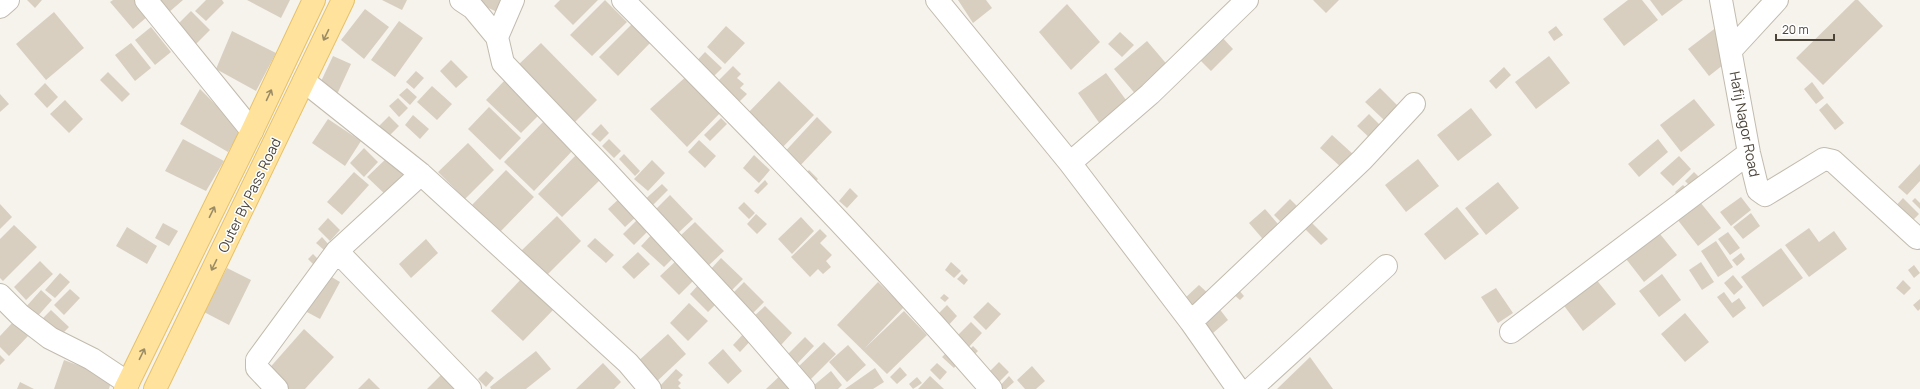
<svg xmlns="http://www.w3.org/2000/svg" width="1920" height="389" font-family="Manrope,sans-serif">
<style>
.building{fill:#d8cfc1}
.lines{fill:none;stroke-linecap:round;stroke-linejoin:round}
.minor-casing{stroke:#c2bbae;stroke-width:24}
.primary-casing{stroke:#e6c16a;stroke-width:24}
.minor{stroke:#fff;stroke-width:22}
.primary{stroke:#ffe39c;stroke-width:22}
.oneway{stroke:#9c8c66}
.labels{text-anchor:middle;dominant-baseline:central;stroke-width:3;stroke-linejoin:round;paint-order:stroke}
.street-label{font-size:14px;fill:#4b4439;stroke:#fff}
</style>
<rect width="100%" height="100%" fill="#f6f3ec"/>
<path class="building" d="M27,0H42L35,8Z
M113,0H134L148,16L133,29L110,2Z
M157,0H183L168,13Z
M206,0H222L224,3L206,21L195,11Z
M247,0H290L281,18Z
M382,0H407L402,10Z
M480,0H503L497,12L478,3Z
M560,0H598L573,25L554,6Z
M605,0L627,22L592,56L570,35Z
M958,0H986L992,8L973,23Z
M1313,0H1339L1326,13Z
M1628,0H1642L1658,20L1624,46L1603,19Z
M1650,0H1683L1662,16Z
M1855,0H1858L1883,26L1823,85L1796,58Z
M1067,4L1100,42L1071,70L1039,32Z
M365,9L389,27L364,59L341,40Z
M191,11L210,30L193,47L174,28Z
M54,12L84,48L46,80L16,44Z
M399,21L423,38L395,77L371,60Z
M1722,23L1742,50L1709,76L1688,49Z
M632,24L651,42L618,76L599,57Z
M726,26L745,43L725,64L707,47Z
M1556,26L1563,35L1554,41L1548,32Z
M151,27L171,52L155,65L135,40Z
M232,31L276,53L256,91L216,69Z
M1120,32L1134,45L1122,57L1108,44Z
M1219,34L1233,49L1211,71L1196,56Z
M1147,41L1170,68L1138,97L1114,69Z
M131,43L151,68L135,81L115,55Z
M541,43L597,100L572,125L515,68Z
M705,52L722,68L708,82L692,66Z
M333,56L351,64L333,103L315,94Z
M1549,56L1570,83L1536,109L1515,82Z
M451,60L468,77L456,88L440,71Z
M733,66L741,74L737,78L744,84L740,88L747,94L734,107L713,86Z
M1504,67L1511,75L1496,89L1489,81Z
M416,71L424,78L414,89L406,82Z
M108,72L130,94L122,102L100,80Z
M1106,73L1129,104L1100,124L1078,93Z
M689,74L723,110L687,147L650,109Z
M505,80L540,114L521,133L486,100Z
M779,81L814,115L778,152L743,118Z
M1812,82L1824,98L1816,104L1804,89Z
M45,83L58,97L47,108L34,94Z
M432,86L452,104L437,120L417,102Z
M407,88L417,97L410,105L399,95Z
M1380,88L1398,106L1384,120L1365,102Z
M200,89L241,130L228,152L180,124Z
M0,94L9,104L0,112Z
M398,98L408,108L399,117L389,106Z
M1694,99L1715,125L1681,152L1660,125Z
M65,100L83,119L69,133L50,114Z
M1827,103L1844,123L1835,130L1819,110Z
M489,107L521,138L500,160L468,129Z
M1471,108L1492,135L1458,161L1437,135Z
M1369,114L1384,129L1373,141L1357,126Z
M413,115L429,129L420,139L405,125Z
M389,116L399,126L386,139L376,129Z
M817,117L832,132L795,171L780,157Z
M721,118L727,124L710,141L704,135Z
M328,119L361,141L345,166L312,143Z
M545,120L575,148L534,191L504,162Z
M601,124L609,133L600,142L591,134Z
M1332,135L1354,155L1342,168L1320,148Z
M183,139L224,161L206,191L165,171Z
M609,139L621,151L614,158L602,146Z
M1658,139L1668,152L1639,177L1628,164Z
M699,140L716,156L705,168L688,152Z
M468,143L494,170L465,199L438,172Z
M364,148L378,162L364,177L350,163Z
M624,154L640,171L635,176L619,159Z
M576,155L601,179L562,217L538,194Z
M754,155L770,170L759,183L743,168Z
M389,156L408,175L387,196L367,177Z
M1679,156L1691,169L1673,186L1660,173Z
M1418,159L1439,186L1406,212L1385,185Z
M652,160L665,173L648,191L634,179Z
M1920,164V181L1907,195L1898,187Z
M506,170L534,197L499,233L471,206Z
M809,170L818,179L811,187L801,178Z
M354,172L369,185L342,215L327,202Z
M1694,172L1702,180L1693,189L1685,181Z
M765,180L768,184L758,194L754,191Z
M1498,182L1519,208L1486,235L1465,208Z
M662,184L668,190L648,210L641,203Z
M1683,185L1689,191L1681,199L1675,192Z
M850,188L858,196L847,208L839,201Z
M670,195L693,219L677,234L654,211Z
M621,197L638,215L625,227L608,209Z
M1741,197L1751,210L1731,226L1720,212Z
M1903,198L1919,214L1908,225L1892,210Z
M1915,198L1920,203V209L1912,201Z
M1290,199L1303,212L1287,228L1274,215Z
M744,202L755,213L749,219L738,208Z
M1700,202L1721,228L1698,246L1677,219Z
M0,204L12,217L0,229Z
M1457,207L1479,234L1445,260L1424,234Z
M1265,209L1284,231L1268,245L1249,223Z
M1751,213L1760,226L1743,239L1733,227Z
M756,214L767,224L757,234L747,224Z
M557,216L581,241L545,277L520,252Z
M641,216L652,227L634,245L623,234Z
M801,217L814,231L792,254L778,239Z
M328,218L340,230L330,241L318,229Z
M1310,221L1328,239L1321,245L1304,228Z
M695,222L724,251L708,266L679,237Z
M163,223L178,231L169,246L155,238Z
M14,225L37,247L3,281L0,278V239Z
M127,227L157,246L147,264L116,246Z
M1809,228L1819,242L1834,231L1847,249L1809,277L1785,245Z
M820,229L827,236L820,243L832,255L826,261L831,267L823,274L818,269L810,277L791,257Z
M1656,229L1677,255L1644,282L1623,255Z
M655,231L678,253L664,267L641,246Z
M1728,232L1740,248L1730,255L1718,239Z
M322,237L329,245L324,250L316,243Z
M595,238L614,255L606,263L587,246Z
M426,239L438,253L411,278L399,264Z
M1716,241L1733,267L1718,277L1701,251Z
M1781,248L1803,278L1763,307L1741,277Z
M638,252L650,264L634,279L622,267Z
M1741,253L1745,259L1737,266L1732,260Z
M313,254L318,259L313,264L308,259Z
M721,258L743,279L731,291L710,270Z
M678,259L696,278L679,295L660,276Z
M40,261L53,274L26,300L14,287Z
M951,262L961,271L954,278L945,270Z
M1701,262L1714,282L1702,290L1689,270Z
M1914,265L1920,273L1914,278L1908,270Z
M227,268L251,280L229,325L204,312Z
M60,273L70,282L55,298L45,290Z
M325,273L340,282L320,319L305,311Z
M962,274L968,280L964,285L957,279Z
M1662,274L1681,300L1659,317L1639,291Z
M1733,275L1743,287L1734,295L1724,283Z
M523,277L555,308L523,341L491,311Z
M1595,278L1616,304L1583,331L1562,303Z
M1903,280L1911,288L1904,295L1896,288Z
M702,281L721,299L708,312L690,294Z
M744,282L764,302L752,314L732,294Z
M878,282L904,307L865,348L904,311L927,335L887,374L837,325Z
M1199,285L1210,295L1196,308L1185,298Z
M1237,288L1244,296L1240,300L1232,293Z
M1496,288L1513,313L1498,323L1481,297Z
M70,289L80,298L64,315L54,305Z
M41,290L52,300L36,318L25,308Z
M1724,292L1732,303L1739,298L1746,308L1733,318L1717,297Z
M944,294L949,298L945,302L940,298Z
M1920,299V309L1918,311L1913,305Z
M988,302L1001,314L986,330L973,317Z
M689,303L708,321L688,341L670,323Z
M947,305L957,316L945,329L934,318Z
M765,306L792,333L781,345L753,317Z
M1218,307L1228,320L1213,333L1202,321Z
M51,310L69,327L59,337L38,323Z
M1685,313L1709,342L1685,362L1661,334Z
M13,322L28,336L9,356L0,347V336Z
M971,322L982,333L965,351L953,340Z
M304,329L334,357L305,389H285L266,372Z
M747,330L755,336L740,352L733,345Z
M668,334L686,354L653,385L635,364Z
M805,337L814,346L796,365L787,355Z
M824,342L836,354L809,381L796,369Z
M848,345L866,365L847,382L829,362Z
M973,346L978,351L969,360L964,355Z
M723,349L742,371L728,384L708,363Z
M536,351L551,369L526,389H491L490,387Z
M947,352L958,363L954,368L942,357Z
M0,355L5,360L0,365Z
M1310,357L1333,389H1277Z
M64,360L112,378L109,389H54Z
M999,362L1009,372L995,386L985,376Z
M603,363L621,382L614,389H576Z
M937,363L947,372L940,380L930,370Z
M1032,366L1045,381L1036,389H1025L1017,380Z
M900,367L907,375L897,384L890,377Z
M875,368L884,382L873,389H845Z
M676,369L683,375L678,380L681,383L678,386L681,389H660L659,387Z
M486,371L494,378L486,387L478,379Z
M831,371L842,385L838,389H815L813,386Z
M784,372L800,389H766Z
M442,374L458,389H427Z
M930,376L944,389H918Z
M1009,376L1014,382L1006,389H997Z
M917,377L922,383L913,389L909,384Z
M369,378L380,389H358Z
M20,382L34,389H17Z"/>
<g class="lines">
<g class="minor-casing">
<path id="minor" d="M146,0L252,131
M461,0L473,8L497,37L503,63L606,171L747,323L804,389
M623,0C749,126 874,254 991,389
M937,0L1070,163L1191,322L1238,389
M1721,0L1749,153L1758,190L1765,195L1824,159L1833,161L1917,238
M0,7L8,0
M497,37L513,0
M1731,50L1777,0
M304,81L421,174L628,363L650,389
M1070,163L1150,94L1247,0
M337,251L470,389
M0,295L20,315L50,338L92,359L128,383
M1191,322L1362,160L1414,104
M1511,332L1749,153
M277,389L257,368V360L337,251L421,174
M1251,389L1386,266"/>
</g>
<g class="primary-casing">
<path id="primary" d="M125,389L252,131L314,0
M155,389L343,0"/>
</g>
<use href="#minor" class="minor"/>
<use href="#primary" class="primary"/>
</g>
<defs><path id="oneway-shaft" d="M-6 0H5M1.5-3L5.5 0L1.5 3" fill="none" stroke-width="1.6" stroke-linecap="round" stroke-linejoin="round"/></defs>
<g class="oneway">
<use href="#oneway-shaft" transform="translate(326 35) rotate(116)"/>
<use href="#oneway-shaft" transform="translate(269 95) rotate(-65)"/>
<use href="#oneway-shaft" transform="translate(212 212) rotate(-64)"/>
<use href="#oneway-shaft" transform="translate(214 265) rotate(116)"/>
<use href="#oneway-shaft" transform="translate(142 354) rotate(-64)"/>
</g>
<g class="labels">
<g class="street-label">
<text transform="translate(1745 124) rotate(79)">Hafij Nagor Road</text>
<text transform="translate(249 195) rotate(-64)">Outer By Pass Road</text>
</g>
</g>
<path d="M1776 34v6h58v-6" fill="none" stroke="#4b4439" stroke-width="2"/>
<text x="1782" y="34" font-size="12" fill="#4b4439" stroke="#ffffff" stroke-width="3" paint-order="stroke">20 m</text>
</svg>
